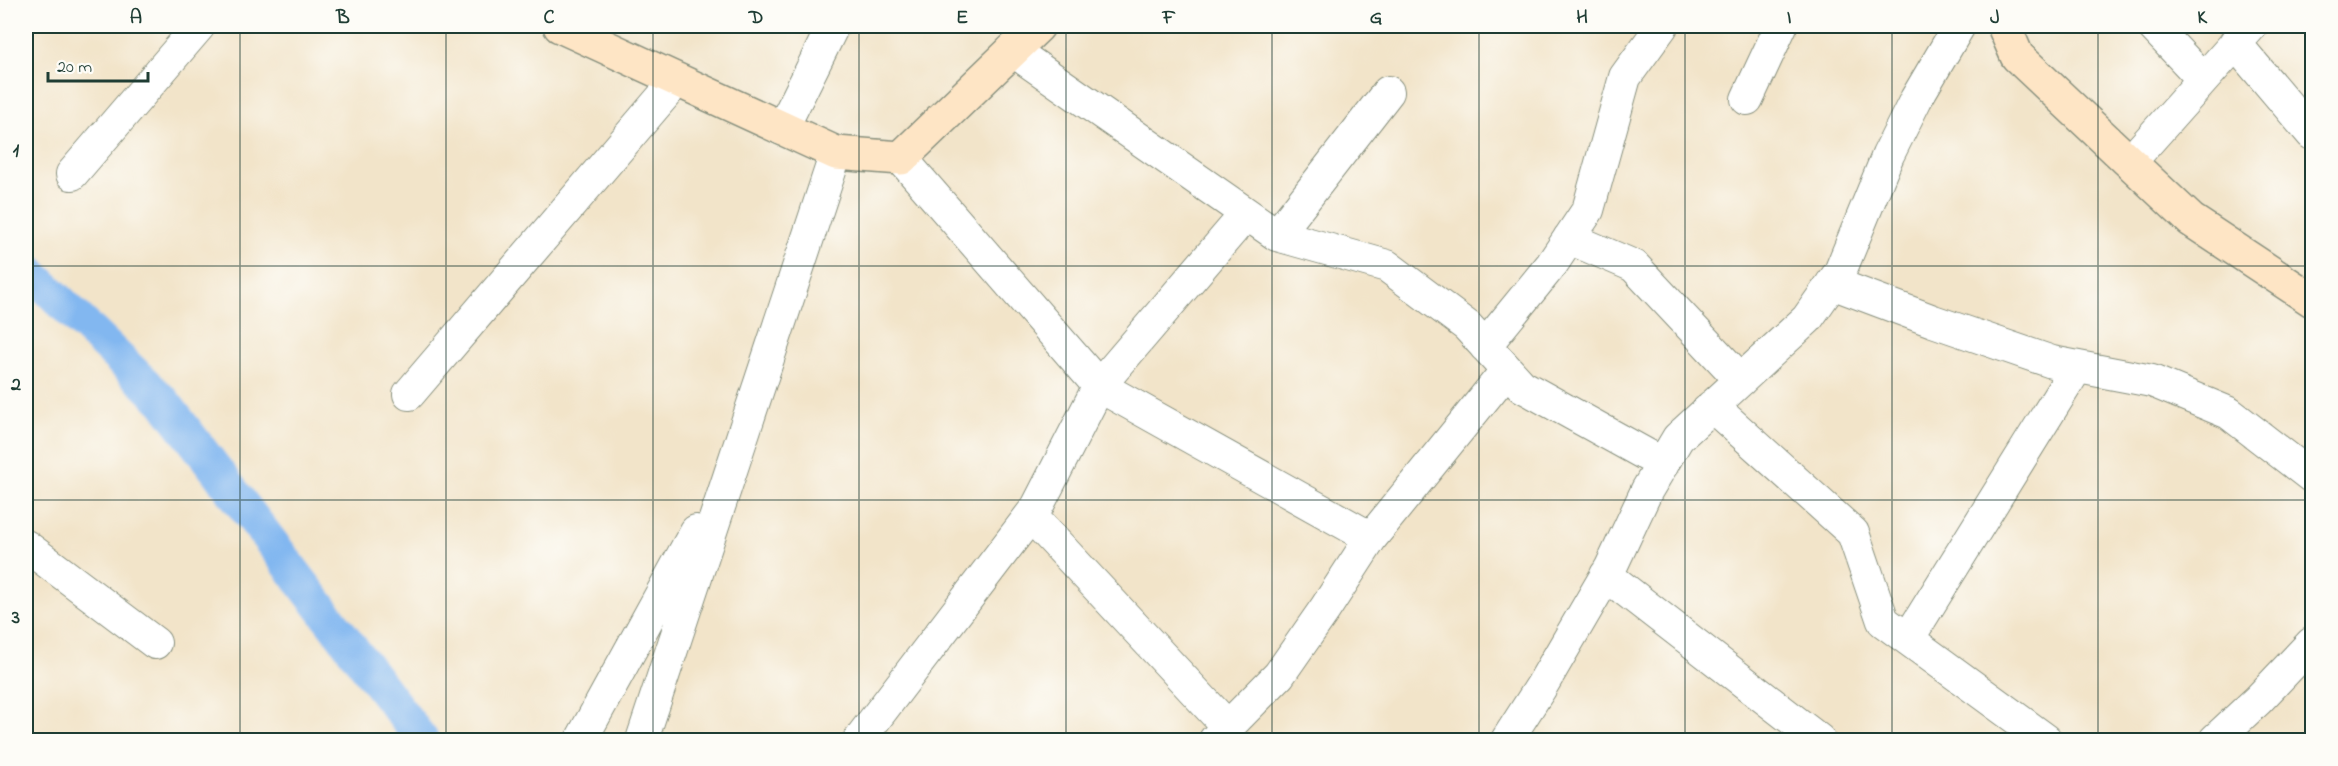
<svg xmlns="http://www.w3.org/2000/svg" width="2338" height="766" font-family="'Indie Flower',sans-serif">
<style>
.lines{fill:none;stroke-linecap:round;stroke-linejoin:round}
.canal{stroke:#82b7f0;stroke-width:34}
.minor-casing{stroke:#88907e;stroke-width:34}
.secondary-casing{stroke:#88907e;stroke-width:36}
.minor{stroke:#fff;stroke-width:32}
.secondary{stroke:#fee5c5;stroke-width:33}
.grid{fill:none;stroke:#1f3d34;stroke-width:1.5;stroke-opacity:0.55}
.neatline{fill:none;stroke:#1f3d34;stroke-width:2}
.grid-label{font-size:20px;text-anchor:middle;font-weight:bold;fill:#1f3d34}
</style>
<rect width="100%" height="100%" fill="#fdfcf7"/>
<filter id="ink" filterUnits="userSpaceOnUse"><feTurbulence type="fractalNoise" baseFrequency=".0167" numOctaves="2"/><feDisplacementMap in="SourceGraphic" scale="12" xChannelSelector="R" yChannelSelector="G"/><feConvolveMatrix kernelMatrix="1 2 1 2 8 2 1 2 1" color-interpolation-filters="sRGB"/></filter>
<filter id="wash" filterUnits="userSpaceOnUse"><feTurbulence type="fractalNoise" baseFrequency=".008" numOctaves="4" result="noise"/><feDisplacementMap in="SourceGraphic" scale="24" xChannelSelector="R" yChannelSelector="G"/><feGaussianBlur stdDeviation="1.35" result="paint"/><feColorMatrix in="noise" values="0 0 0 0 0 0 0 0 0 0 0 0 0 0 0 0 0 1.4 0 .05"/><feComposite in="paint" operator="in"/></filter>
<g filter="url(#wash)">
<rect width="100%" height="100%" fill="#f2e4c9"/>
<g class="lines">
<path class="canal" d="M26,268L165,403L422,740"/>
</g>
</g>
<g filter="url(#ink)">
<g class="lines">
<g class="minor-casing">
<path id="minor" d="M2153,26L2203,79
M2235,43L2312,134
M1012,50L1277,235L1387,266L1467,326L1522,386L1663,464
M1747,99L1781,26
M782,129L833,26
M901,158L1099,386L1371,538
M2130,162L2251,26
M72,174L199,26
M1277,235L1388,92
M1569,238L1634,266L1741,380
M1832,283L1933,321L2052,362L2152,381L2229,413L2312,477
M1485,346L1552,264L1588,210L1625,77L1662,26
M409,394L677,80
M1712,406L1853,533L1883,621L2046,740
M1031,516L1228,727
M26,546L155,643
M1606,575L1819,740
M1908,639L2077,367
M581,740L696,531
M642,740L836,153
M859,740L1037,507L1099,386L1246,214
M1215,740L1279,675L1325,609L1371,538L1507,370
M1507,740L1541,687L1611,567L1647,490L1678,438L1807,319L1840,272L1888,155L1916,99L1959,26
M2215,740L2258,700L2312,643"/>
</g>
<g class="secondary-casing">
<path id="secondary" d="M560,26L836,153L901,158L1038,26
M2004,26L2017,56L2191,220L2312,300"/>
</g>
<use href="#minor" class="minor"/>
<use href="#secondary" class="secondary"/>
</g>
</g>
<path class="grid" d="M240,26V740M446,26V740M653,26V740M859,26V740M1066,26V740M1272,26V740M1479,26V740M1685,26V740M1892,26V740M2098,26V740M26,266H2312M26,500H2312"/>
<rect width="2338" height="766" fill="none" stroke="#fdfcf7" stroke-width="66"/>
<path d="M48 72v9h100v-9" fill="none" stroke="#1f3d34" stroke-width="3"/>
<text x="57" y="72" font-size="18" fill="#1f3d34" stroke="#fdfcf7" stroke-width="4.5" paint-order="stroke">20 m</text>
<rect x="33" y="33" width="2272" height="700" class="neatline"/>
<g class="grid-label">
<text x="136" y="23">A</text>
<text x="343" y="23">B</text>
<text x="549" y="23">C</text>
<text x="756" y="23">D</text>
<text x="962" y="23">E</text>
<text x="1169" y="23">F</text>
<text x="1376" y="23">G</text>
<text x="1582" y="23">H</text>
<text x="1789" y="23">I</text>
<text x="1995" y="23">J</text>
<text x="2202" y="23">K</text>
<text x="16" y="156">1</text>
<text x="16" y="390">2</text>
<text x="16" y="623">3</text>
</g>
</svg>
